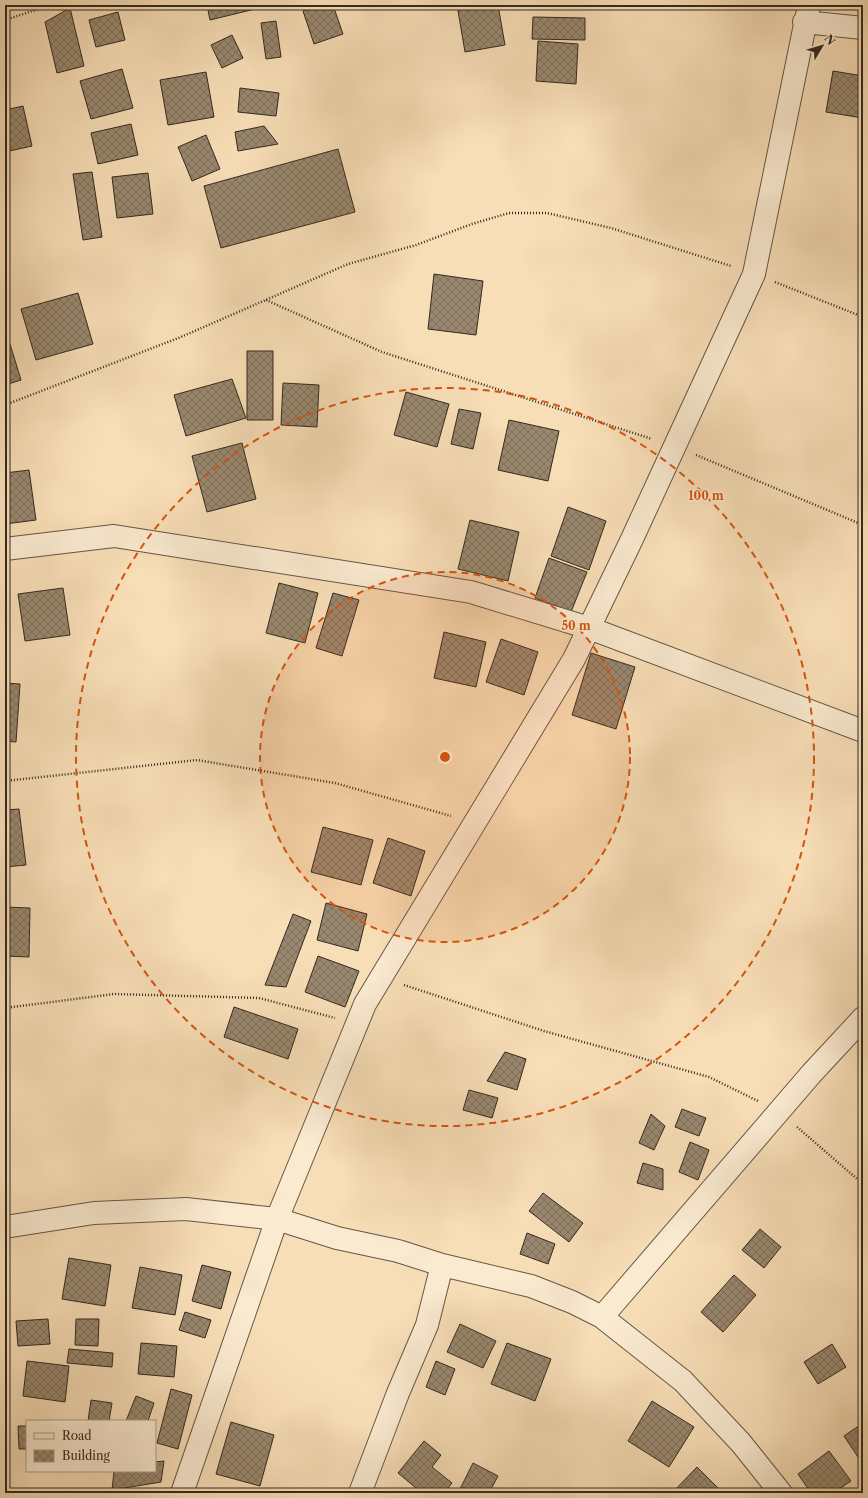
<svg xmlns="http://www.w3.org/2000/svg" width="868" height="1498" font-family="'Libre Caslon Text',serif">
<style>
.building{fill:url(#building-cross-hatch);stroke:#322a20}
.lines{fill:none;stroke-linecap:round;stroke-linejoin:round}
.minor-casing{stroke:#645746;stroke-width:24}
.path{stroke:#322a20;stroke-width:2.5;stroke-dasharray:1 2;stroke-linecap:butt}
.minor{stroke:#faead0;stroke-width:22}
.ring{fill:none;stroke:#d6540e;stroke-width:2;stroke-dasharray:7 5}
.centre{fill:#d6540e;stroke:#faead0;stroke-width:2}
.ring-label{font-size:12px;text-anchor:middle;font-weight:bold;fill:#d6540e;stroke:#faead0;stroke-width:3;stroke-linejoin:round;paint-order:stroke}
</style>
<defs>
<pattern id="building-cross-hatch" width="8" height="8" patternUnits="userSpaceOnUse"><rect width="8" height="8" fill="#99886f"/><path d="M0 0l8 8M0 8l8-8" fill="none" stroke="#7d6f5b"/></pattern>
</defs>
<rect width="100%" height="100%" fill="#f8deb7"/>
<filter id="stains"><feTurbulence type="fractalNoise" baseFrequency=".005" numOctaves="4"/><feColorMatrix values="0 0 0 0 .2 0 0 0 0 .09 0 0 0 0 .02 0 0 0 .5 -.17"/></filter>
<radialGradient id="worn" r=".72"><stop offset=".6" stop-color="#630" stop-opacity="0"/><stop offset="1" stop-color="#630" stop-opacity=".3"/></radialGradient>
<path class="building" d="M207,5H254L255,9L210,20Z
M322,5H333L343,34L314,44L303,11Z
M457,5H498L505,45L465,52Z
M70,8L84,66L57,73L45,22Z
M118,12L125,40L96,47L89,20Z
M533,17L585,18V40L532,39Z
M276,21L281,57L266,59L261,23Z
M232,35L243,58L222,68L211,45Z
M538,41L578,44L576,84L536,81Z
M122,69L133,108L91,119L80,81Z
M833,71L863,76V118L826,112Z
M206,72L214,117L168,125L160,80Z
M240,88L279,93L276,116L238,112Z
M23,106L32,146L5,152V110Z
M131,124L138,155L98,164L91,133Z
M264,126L278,144L238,151L235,132Z
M206,135L220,169L192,181L178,147Z
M338,149L355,212L221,248L204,186Z
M92,172L102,237L83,240L73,174Z
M148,173L153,214L117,218L112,177Z
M434,274L483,281L476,335L428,329Z
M78,293L93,344L36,360L21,309Z
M5,306L8,321L5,322Z
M10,344L21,380L5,385V345Z
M247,351H273V420H247Z
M232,379L246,418L186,436L174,395Z
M283,383L319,385L317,427L281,425Z
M406,392L449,404L437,447L394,435Z
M459,409L481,413L473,449L451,444Z
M509,420L559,431L548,481L498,470Z
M242,443L256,499L207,512L192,456Z
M29,470L36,520L5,524V473Z
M568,507L606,521L589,570L551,556Z
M470,520L519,532L508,581L458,569Z
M549,558L587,572L571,612L535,598Z
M279,583L318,593L305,643L266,633Z
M63,588L70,635L25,641L18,594Z
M333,593L359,600L342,656L316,648Z
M444,632L486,642L476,687L434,678Z
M501,639L538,652L524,695L486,682Z
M591,653L635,667L616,729L572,715Z
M5,683L20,684L16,742L5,741Z
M19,809L26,865L5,867V810Z
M323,827L373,840L361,885L311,872Z
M388,838L425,851L411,896L373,883Z
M326,903L367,914L358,951L317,940Z
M5,907L30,908L29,957L5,956Z
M293,914L311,921L286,987L265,985Z
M318,956L359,971L345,1007L305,992Z
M234,1007L298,1029L288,1059L224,1037Z
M505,1052L526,1059L517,1090L487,1081Z
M469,1090L498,1098L492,1118L463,1110Z
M682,1109L706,1118L699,1136L675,1127Z
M651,1114L665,1126L654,1150L639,1143Z
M690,1142L709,1150L698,1180L679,1172Z
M643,1163L663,1169V1190L637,1183Z
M543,1193L583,1223L569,1242L529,1211Z
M760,1229L781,1247L764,1268L742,1250Z
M527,1233L555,1244L548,1264L520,1254Z
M69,1258L111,1265L105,1306L62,1299Z
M202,1265L231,1272L221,1309L192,1301Z
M140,1267L182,1275L175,1315L132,1308Z
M734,1275L756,1295L723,1332L701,1312Z
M185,1312L211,1320L205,1338L179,1330Z
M48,1319L50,1344L18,1346L16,1321Z
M76,1319H99L98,1346L75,1345Z
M460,1324L496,1341L483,1368L447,1352Z
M141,1343L177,1346L174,1377L138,1374Z
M507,1343L551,1359L535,1401L491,1384Z
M832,1344L846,1367L818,1384L804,1362Z
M69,1349L113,1353L112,1367L67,1363Z
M27,1361L69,1366L65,1402L23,1396Z
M436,1361L455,1369L445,1395L426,1387Z
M171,1389L192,1395L178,1449L157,1443Z
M136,1396L154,1403L148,1421H126Z
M91,1400L112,1403L109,1421H88Z
M652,1401L694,1427L669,1467L628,1441Z
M231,1422L274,1435L260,1486L216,1474Z
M863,1423V1458L860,1460L844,1436Z
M18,1426H27V1449H19Z
M424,1441L441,1455L432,1467L452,1483L444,1493H422L398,1473Z
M829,1451L851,1481L833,1493H811L798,1474Z
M164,1461L161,1482L112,1490L114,1471H155V1462Z
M473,1463L498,1476L489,1493H458Z
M697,1467L723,1493H672Z"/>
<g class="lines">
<g class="minor-casing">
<path id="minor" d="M804,22L863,28
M5,549L114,536L471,592L589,628L863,731
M5,1227L94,1213L186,1209L277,1219L337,1238L398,1251L442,1265L531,1286L572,1302L602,1317L683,1381L741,1443L781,1493
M602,1317L812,1073L863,1018
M182,1493L277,1219L365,1004L574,659L632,539L754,274L809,5
M360,1493L398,1393L427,1325L442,1265"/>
</g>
<path class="path" d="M5,20L51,5
M775,282L863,317
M266,300L382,352L652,439
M5,405L181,337L348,264L416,245L472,224L509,213H547L611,228L731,266
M696,455L863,525
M5,781L197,760L335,783L451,816
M404,985L544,1031L709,1077L758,1101
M5,1008L114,994L259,998L335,1018
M797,1127L863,1184"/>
<use href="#minor" class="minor"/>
</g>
<circle cx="445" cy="757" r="185" fill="#d6540e" fill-opacity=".12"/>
<g class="ring">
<circle cx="445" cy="757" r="185"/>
<circle cx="445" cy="757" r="369"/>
</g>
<circle cx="445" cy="757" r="6" class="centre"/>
<g class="ring-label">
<text x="706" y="500">100 m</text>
<text x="576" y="630">50 m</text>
</g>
<rect width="868" height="1498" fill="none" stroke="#f8deb7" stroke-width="20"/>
<rect x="6" y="6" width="856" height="1486" fill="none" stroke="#322a20" stroke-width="2"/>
<rect x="10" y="10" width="848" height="1478" fill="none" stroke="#322a20"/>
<rect x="26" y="1420" width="130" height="52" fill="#faead0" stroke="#aa9d8a"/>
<rect x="34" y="1433" width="20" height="6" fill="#faead0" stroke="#aa9d8a"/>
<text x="62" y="1440" font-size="12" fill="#322a20">Road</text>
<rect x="34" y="1450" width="20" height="12" fill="url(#building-cross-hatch)" stroke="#aa9d8a"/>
<text x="62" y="1460" font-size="12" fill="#322a20">Building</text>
<g transform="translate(822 46) rotate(52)" stroke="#faead0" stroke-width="3" paint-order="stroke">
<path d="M0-3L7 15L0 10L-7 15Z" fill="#322a20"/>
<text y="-6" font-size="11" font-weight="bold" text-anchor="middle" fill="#322a20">N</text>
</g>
<rect width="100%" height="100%" filter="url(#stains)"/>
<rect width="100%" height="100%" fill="url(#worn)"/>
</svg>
